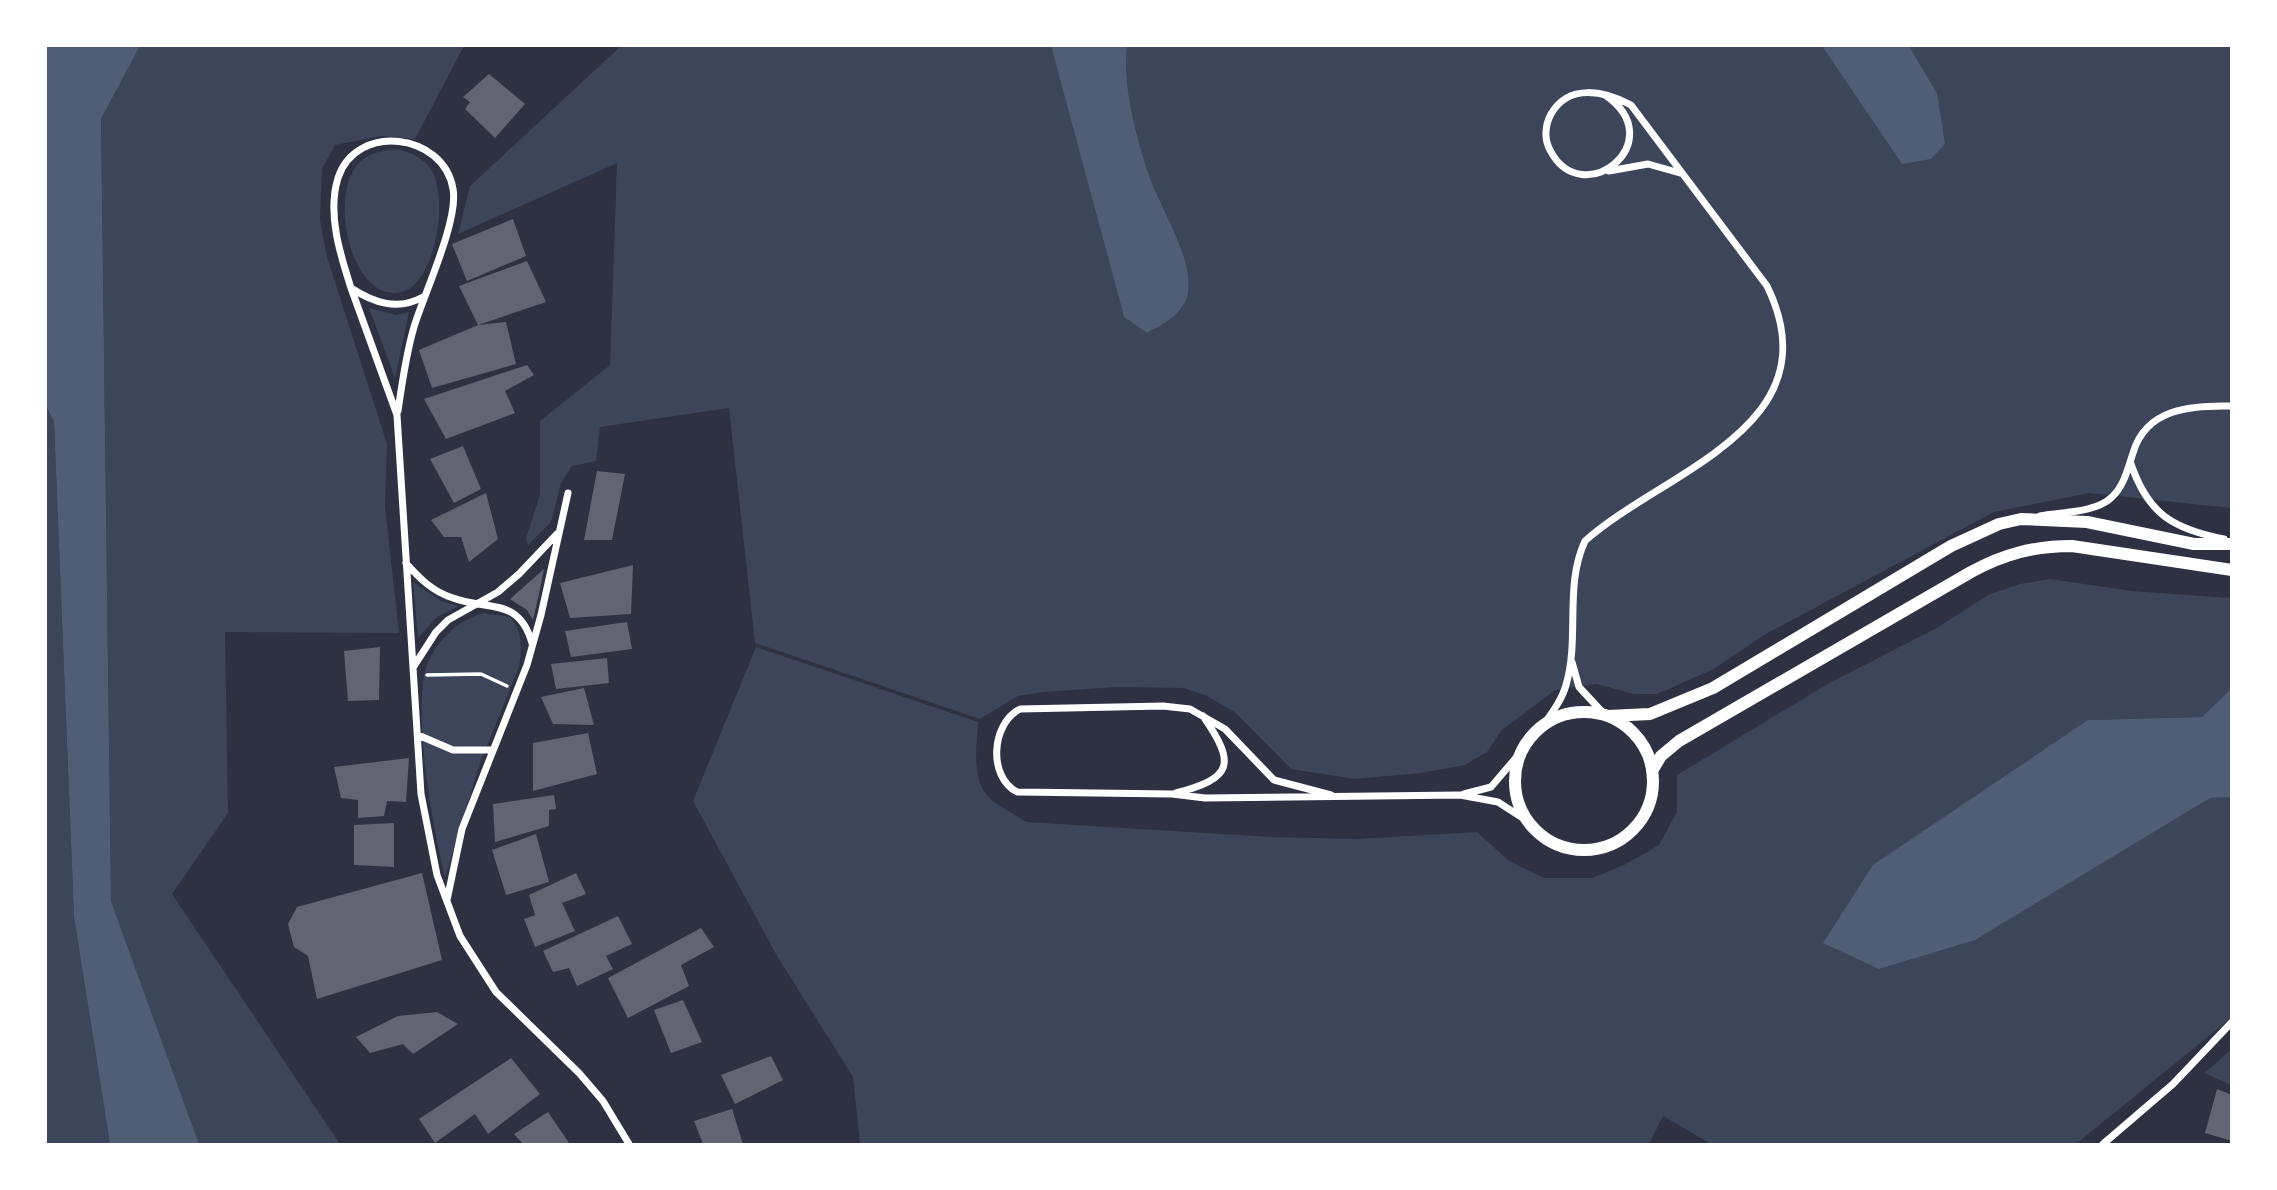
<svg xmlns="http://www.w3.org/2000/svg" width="2277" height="1190" font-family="Ubuntu,sans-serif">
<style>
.green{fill:#3c4559}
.water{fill:#4f5d75}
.building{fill:#626471}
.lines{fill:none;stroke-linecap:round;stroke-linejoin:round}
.path{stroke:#fff;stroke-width:3.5}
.minor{stroke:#fff;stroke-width:7}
.tertiary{stroke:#fff;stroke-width:12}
</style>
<rect width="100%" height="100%" fill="#2d3142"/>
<path class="green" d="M140,46H464L415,139L381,136L335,145L322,169L320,220L327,257L387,444L385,507L399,633L225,632L228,813L172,894L340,1144H199L111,901L101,119Z
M621,46H1051L1124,317L1147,333C1164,324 1184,314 1188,293C1194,257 1159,207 1148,172C1136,136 1122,82 1127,46H1822L1903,164L1937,93L1909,46H2231V508L2089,493L1994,512L1764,635L1714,669L1680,684L1657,694H1634L1597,684L1555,690L1502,730L1487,752L1465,765L1421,773L1355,779L1291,769L1236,713L1207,696L1184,688L1117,687L1043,692L1018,696L980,719L755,643L729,408L600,427L596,461L572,466L561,483L551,522L528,545L526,538L540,495V421L610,365L617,163L458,234L470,186Z
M399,149C410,153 422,157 430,168C451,196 435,296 393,293C347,290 330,191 359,163C369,152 385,150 399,149Z
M369,308L396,315L409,312L395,378Z
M46,406L54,422L74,917L110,1144H46Z
M2050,579L2132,591L2231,598V689L2202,717L2088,720L2210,798L2231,797V1018L2076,1144H1711L1663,1116L1649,1144H860L853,1077L777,956L693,801L756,647L978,722C977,748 970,783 993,801C1003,809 1016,815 1026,822L1272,837L1357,839L1477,832L1509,861L1544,878H1592L1626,864L1659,845L1677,812V775L1831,682L1935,629L1988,595L2020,584Z
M413,582L441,601L459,606L437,617L418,638Z
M483,613L510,617C523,632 522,648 519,667L480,763L445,878C432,822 417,740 423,682C427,649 453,622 483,613Z
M2231,1050V1085L2204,1073Z"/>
<path class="water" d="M46,46H140L101,119L111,901L199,1144H110L74,917L54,422L46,406Z
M1051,46H1127C1122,82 1136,136 1148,172C1159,207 1194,257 1188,293C1184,314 1164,324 1147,333L1124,317Z
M1822,46H1909L1937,93L1945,144L1931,159L1902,164Z
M2231,689V797L2210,798L1975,940L1879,969L1823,943L1873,865L2088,720L2202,717Z"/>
<path class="building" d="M489,74L525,104L495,138L465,109L470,102L463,97Z
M513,219L526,256L467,281L452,244Z
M527,261L546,302L478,325L506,322L516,364L432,388L419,350L478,325L459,286Z
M527,365L534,375L505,391L515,413L446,439L424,399Z
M463,446L481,489L454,503L430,459Z
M597,471L625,474L612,540H584Z
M486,493L498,539L469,562L461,537H444L431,520Z
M633,565L631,614L570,618L560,583Z
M544,569L539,594L533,620L527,610L510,599Z
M627,622L632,649L571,657L565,631Z
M380,647L379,700L348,701L344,651Z
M607,658L609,683L556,689L551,664Z
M584,688L594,725L553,724L541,697Z
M588,733L597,774L533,791V743Z
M409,758L406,802L387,801L384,816L358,818V800L341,798L334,767Z
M554,795L556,809L549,810V826L495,842L493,804Z
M394,823V867L354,865V825Z
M536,834L549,882L506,895L492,850Z
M422,873L442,960L317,999L308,956L294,947L288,924L297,907Z
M576,873L586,894L562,903L575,931L535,947L524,919L535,915L529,895Z
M618,916L632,944L606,956L613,969L577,986L569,968L553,972L543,951Z
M701,928L714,947L681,965L689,986L628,1018L608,978Z
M683,1000L702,1042L671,1053L654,1010Z
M437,1012L458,1024L413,1054L403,1044L370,1053L356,1037L398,1016Z
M771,1056L783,1080L735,1104L721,1075Z
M511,1058L540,1094L488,1134L475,1114L435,1143L419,1119Z
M2217,1089L2232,1095V1141L2205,1133Z
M732,1109L743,1144H703L694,1121Z
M548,1112L569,1143L523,1144L514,1134Z"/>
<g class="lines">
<path class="path" d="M427,675L481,674L507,686"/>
<path class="minor" d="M1609,171L1648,164L1680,173
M351,288L397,415L421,794L437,875L460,936L496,992L579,1073L603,1101L629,1144
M398,411C402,383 406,354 414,327C424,294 459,220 453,189C444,133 356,122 338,178C327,213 340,254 351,288C374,303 398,311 423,297
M2131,464C2148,514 2173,529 2224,539
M2040,516C2061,512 2096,513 2112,497C2124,486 2128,468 2133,453C2146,408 2192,405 2232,406
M406,563C419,578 433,592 453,598C489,611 519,597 532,643
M1572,662L1579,687L1605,715
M414,666L436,632L448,620L498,592L519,574L557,534
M1542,727C1551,714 1562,700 1566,685C1580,638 1564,586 1585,541C1663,471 1836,427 1767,286L1631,105C1604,91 1569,83 1551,114C1545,125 1544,139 1550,150C1582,213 1673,141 1605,95
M418,735L453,750H491
M1176,793C1232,778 1237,765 1203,716
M1464,794L1491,787L1520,753
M1331,795L1274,780L1225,729L1190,709L1163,706L1020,709C991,724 988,777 1017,792L1172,794L1205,798L1460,795L1498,802L1529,822
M447,900L462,829L527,665L541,615L568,493
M2103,1144L2173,1084L2232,1022"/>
<path class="tertiary" d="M1515 781a69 69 0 1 1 138 0a69 69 0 1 1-138 0Z
M1608,716L1650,714L1713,688L1951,546L1999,524L2021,519L2087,522L2194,544H2232
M1652,771L1661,756L1679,741L1971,572C2004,554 2034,546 2072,546L2232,570"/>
</g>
<rect width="2277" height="1190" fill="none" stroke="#ffffff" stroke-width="94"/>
</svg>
